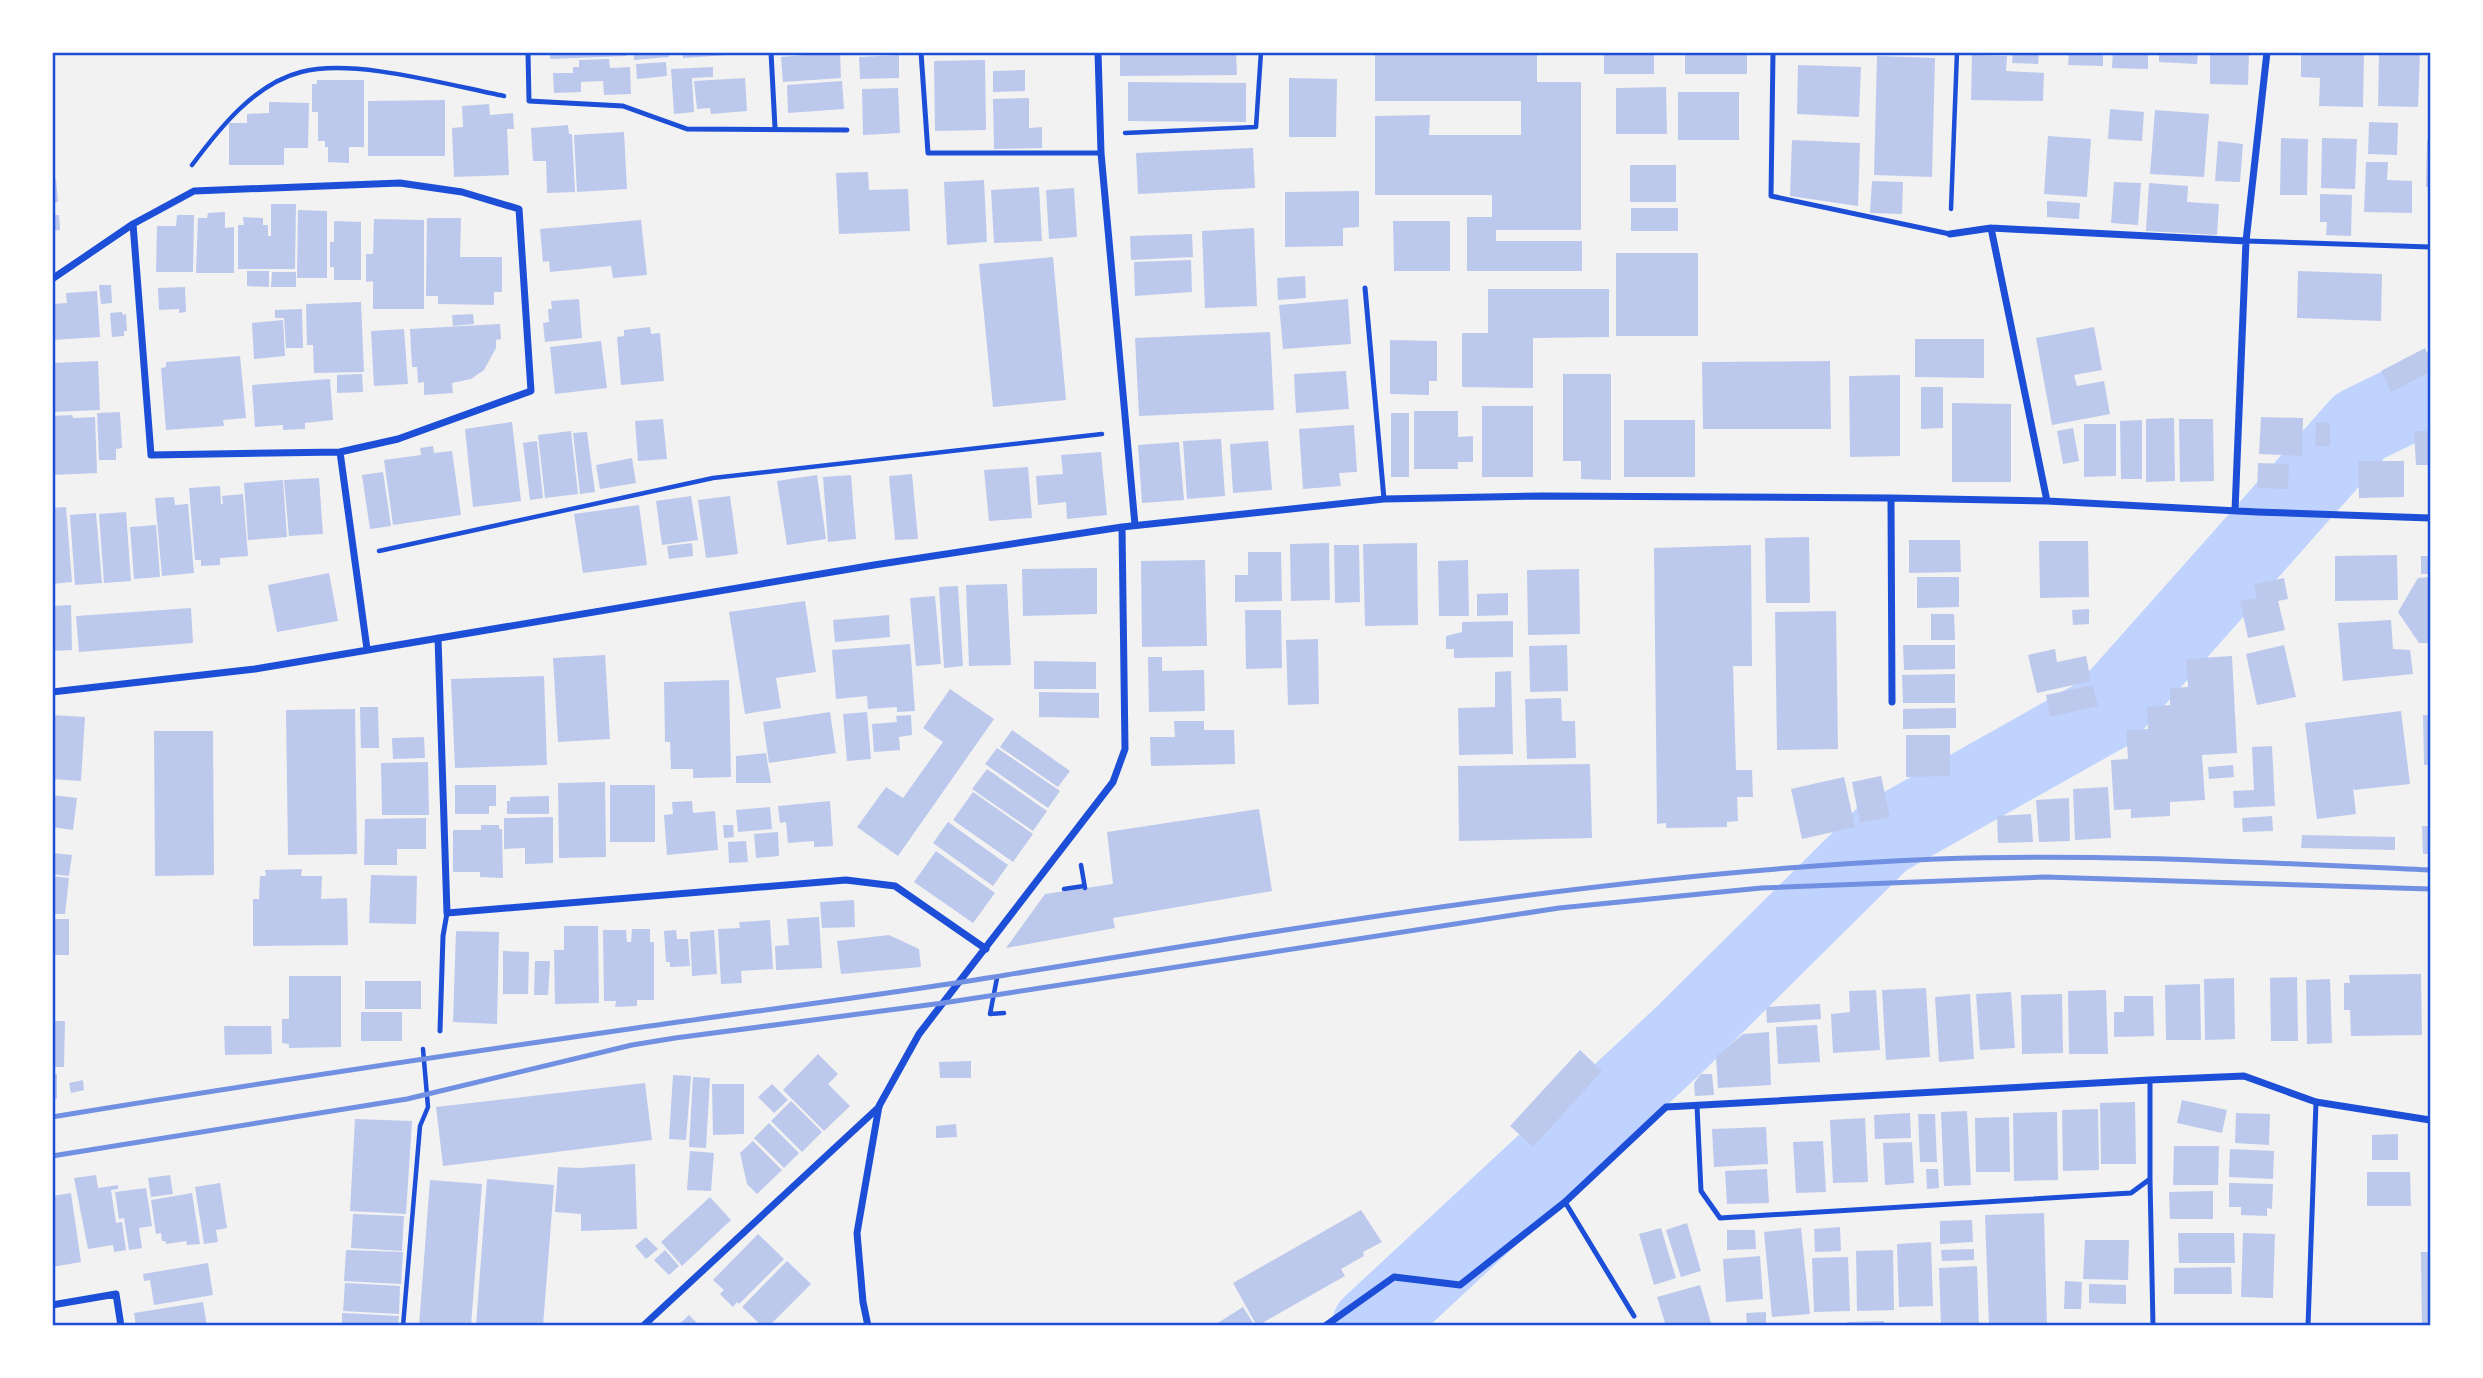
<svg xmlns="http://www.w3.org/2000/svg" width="2483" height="1378" font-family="'Asap Condensed',sans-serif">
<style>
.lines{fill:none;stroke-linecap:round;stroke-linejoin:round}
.river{stroke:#bfd3fe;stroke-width:79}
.building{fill:#bdc9ec}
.path{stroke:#1d4ed8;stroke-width:4.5}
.service{stroke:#1d4ed8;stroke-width:5}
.minor{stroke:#1d4ed8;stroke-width:7}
.rail{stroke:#7290e2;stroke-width:5}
.neatline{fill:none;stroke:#1d4ed8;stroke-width:2.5}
</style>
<rect width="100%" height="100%" fill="#f2f2f2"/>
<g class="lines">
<path class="river" d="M1371,1326L1680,1039L1883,838L2105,713L2360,426L2430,392"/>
</g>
<path class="building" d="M550,52H626L627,56L550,59Z
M634,52H669V57L634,60Z
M683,52H728V55L683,58Z
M840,52L841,78L783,82L781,57Z
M1120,52H1236L1237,75L1120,76Z
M1375,52H1537V82H1581V230H1496V241H1582V271H1467V217H1492V195H1375V116L1430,115L1429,135H1521V101H1375Z
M1604,52H1654V74H1604Z
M1685,52H1747V74H1685Z
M2013,52H2039L2038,64L2012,63Z
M2069,52H2103V66L2068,65Z
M2113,52H2148V69L2112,68Z
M2159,52H2198L2197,64L2159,62Z
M2210,52H2249L2248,85L2210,84Z
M2301,52H2364L2363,107L2319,106L2320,78L2301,77Z
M2379,52L2420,53L2418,107L2378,106Z
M899,55V78L860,79L859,57Z
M1972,55L2007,56L2006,71L2044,73L2043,101L1971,100Z
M1877,56L1935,58L1932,177L1874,175Z
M609,59L610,68L630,67L631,94L604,95L603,81L581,82V92L554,93L553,73H573V67H579V60Z
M985,60L986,130L935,131L934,61Z
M666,62L667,76L637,79L636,64Z
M1798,65L1861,67L1859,117L1797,114Z
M713,67V77L692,78L694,112L674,114L671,69Z
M1025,70V91L993,92V71Z
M745,78L747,111L711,114L710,108L697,109L694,81Z
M1289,78L1337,79L1336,137H1289Z
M317,80H364V147H349V163L328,162V147H325V141H318V112H312V84H317Z
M842,81L844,109L788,113L787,85Z
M1128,82L1246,83V122L1128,121Z
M1666,87L1667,134H1616V88Z
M898,88L900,133L863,135L862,89Z
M1678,92H1739V140H1678Z
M1029,98V128L1042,127V148L994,149L993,99Z
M445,100V156H368V101Z
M269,102L309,103L308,148H284V165H229V123H247V114L269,113Z
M489,104L490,115L513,113L514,129H507L509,175L454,177L452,128L463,127L462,106Z
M2110,109L2144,112L2142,141L2108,139Z
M2155,110L2209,114L2204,177L2150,174Z
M2369,122L2398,123L2397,155L2368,154Z
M568,125L569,134H572L575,192L547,193L546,161H533L531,128Z
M624,132L627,189L577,192L574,135Z
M2048,136L2091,139L2087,197L2044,194Z
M2281,138L2308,139L2307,195H2280Z
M2322,138L2357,139L2355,189L2321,188Z
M1792,140L1860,143L1858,206L1790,196Z
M2427,140H2430V187H2426Z
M2218,141L2243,144L2240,182L2215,181Z
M1253,148L1255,188L1138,194L1136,153Z
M2366,162H2388L2387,180L2412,181V213L2364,212Z
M1630,165H1676V202H1630Z
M868,172L869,190L908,189L910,231L839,234L836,173Z
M52,179H56L58,202L52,203Z
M984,180L987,242L947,245L944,182Z
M1872,181L1903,182L1902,214L1870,213Z
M2114,182L2141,183L2138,225L2111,223Z
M2149,183L2188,186L2187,202L2219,204L2217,235L2146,231Z
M1039,187L1042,241L994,243L991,190Z
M1074,188L1077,237L1049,239L1046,190Z
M1359,191V227L1343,228V246L1285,247V192Z
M2320,194L2352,195L2351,236L2326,235L2327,222H2320Z
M2047,201L2080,203L2079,219L2047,217Z
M271,204H296L295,269H238V225H244L243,217L263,218V225H268V236H271Z
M1631,208H1678V231H1631Z
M298,210L327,211V278H297Z
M225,212V228L234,227V273H196L198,218H207L208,213Z
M52,215H59L60,230L52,231Z
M177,215H194L193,272H156L157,226H176Z
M427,218H461L460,257H502V292H494V305L438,304V296H426Z
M374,219L424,220V309H373V281L366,282V254H373Z
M641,220L647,275L613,278L611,266L550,272L549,261L543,262L540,229Z
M334,221L361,222V280H334V267H330V242H334Z
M1393,221H1450V271H1394Z
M1254,228L1257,306L1205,308L1202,231Z
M1192,234L1193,257L1131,260L1130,236Z
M1616,253H1698V336H1616Z
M1053,257L1066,400L993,407L979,264Z
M1191,260L1192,292L1135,296L1134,262Z
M247,271H269V287L247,286Z
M2298,271L2382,274L2381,321L2297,318Z
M272,272H296V287H271Z
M1305,276L1306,298L1278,300L1277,278Z
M99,285H111L112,303L101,304Z
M185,287L186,312L179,313V309L159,310L158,288Z
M1488,289H1609V337L1533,338V388L1462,387V333H1488Z
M97,291L100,337L52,340V304L67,303L66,293Z
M579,299L582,338L545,342L543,323L549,322L548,309H552L551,301Z
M1348,299L1351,344L1283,349L1279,305Z
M361,302L364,372L314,373L313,345H307L306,304Z
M302,309L303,348H286L284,318H275V310Z
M122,312L123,315L126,314L127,331H124V336L112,337L110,313Z
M473,314L474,324L453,326L452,315Z
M283,320L285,356L254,359L252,323Z
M500,324L501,339L496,340V348L484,370L471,379L452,383L453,393L424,395V382L418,383L417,367H412L410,329Z
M650,327L651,334L660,333L664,381L621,385L617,337L624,336V330Z
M2094,327L2102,370L2074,375L2077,386L2104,381L2110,414L2052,425L2036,338Z
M404,329L408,384L374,386L371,331Z
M1270,332L1274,410L1139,416L1135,338Z
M1915,339H1984V378L1915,377Z
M1390,340L1437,341V381H1429V395L1390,394Z
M601,341L607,388L555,394L550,347Z
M2425,348L2430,359V372L2391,392L2381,371Z
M240,356L246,418L223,420L224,426L166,430L161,368L166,367V362Z
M98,361L100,410L52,412V363Z
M1830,361L1831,429H1703L1702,362Z
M1346,371L1349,409L1296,413L1294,374Z
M362,374L363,392L337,393V375Z
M1563,374H1611V480L1581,479V461H1563Z
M1900,375V456L1850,457L1849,376Z
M330,379L333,420L305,423V429L283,430V425L255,427L252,385Z
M1921,387H1943V428L1921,429Z
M1952,403L2011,404V482H1952Z
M1482,406H1533V477H1482Z
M1414,411H1458V437L1473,436V462H1458V469H1414Z
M120,412L122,448L116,449V460H99L97,413Z
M1391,413H1409V477H1391Z
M72,415L73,418L95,417L97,473L52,475V416Z
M2261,417L2303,418L2302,456L2259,454Z
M2174,418L2175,481L2146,482V419Z
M663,419L667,459L638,461L635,421Z
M2179,419H2213L2214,481L2180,482Z
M1624,420H1695V477H1624Z
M2142,420V479H2121L2120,421Z
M512,422L521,501L473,507L465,429Z
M2316,422L2330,423V446H2315Z
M2084,424H2116V476L2084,477Z
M1354,425L1357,472L1339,473L1341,486L1303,489L1299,429Z
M2073,428L2079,461L2063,464L2057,431Z
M571,431L578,494L545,498L538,435Z
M2414,431H2430V465H2416Z
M587,432L595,492L580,494L573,433Z
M1221,439L1225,496L1187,499L1183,441Z
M537,441L543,498L530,500L523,443Z
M1268,441L1272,490L1233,493L1230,444Z
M1179,442L1184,500L1142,503L1138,445Z
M433,446L434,453L452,451L461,515L393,525L384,460L421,455L420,448Z
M1101,452L1107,515L1067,519L1066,502L1038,505L1036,476L1063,474L1061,455Z
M632,458L636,483L600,489L596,465Z
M2358,461H2404V497L2359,498Z
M2258,463L2289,464L2288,489L2257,488Z
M1028,467L1032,518L989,521L984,470Z
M383,472L391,526L370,529L362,475Z
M912,474L918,539L895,540L889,476Z
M817,475L826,539L787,545L777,481Z
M851,475L856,539L828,542L823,477Z
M319,478L323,534L289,536L284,480Z
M283,480L287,537L248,540L244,483Z
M220,486L221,504H223L222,496L243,494L248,556L220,558V565L201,566V560H195L189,488Z
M691,496L698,540L662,545L656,501Z
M730,496L738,554L706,558L698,500Z
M174,497L175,505L188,504L194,573L162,576L155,498Z
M639,505L647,565L583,573L574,514Z
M66,507L72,582L52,584V508Z
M126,512L131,581L104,583L99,514Z
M96,513L102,583L75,585L70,515Z
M156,525L160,577L134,579L130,527Z
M1809,537L1810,603H1766L1765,538Z
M1909,540H1960L1961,572L1909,573Z
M2039,541H2088L2089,597L2040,598Z
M692,543L693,556L669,559L667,546Z
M1329,543L1330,600L1291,601L1290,544Z
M1417,543L1418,625L1365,626L1363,544Z
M1334,545H1359L1360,602L1335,603Z
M1751,545L1752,666H1733L1736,770H1752L1753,797H1737L1738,821L1727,822V827L1666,828V823L1657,824L1654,548Z
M1248,552H1281L1282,601L1235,602V575H1248Z
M2397,555L2398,600L2335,601V556Z
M2421,556H2430V574H2421Z
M1205,560L1207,646L1142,647L1141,561Z
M1468,560L1469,616H1439L1438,561Z
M1097,568V614L1023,616L1022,569Z
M1579,569L1580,634L1528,635L1527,570Z
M329,573L338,621L277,632L268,585Z
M1917,577H1959V607L1917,608Z
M2430,577V643H2419L2398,612L2418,578Z
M2284,578L2288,599L2278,601L2285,630L2248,638L2240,601L2257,598L2254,584Z
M1007,584L1011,665L969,666L966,585Z
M958,586L963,666L944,668L939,587Z
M1508,593V615L1477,616V594Z
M935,596L941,664L916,666L910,598Z
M805,601L816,672L776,678L781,708L745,714L729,612Z
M71,605L72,650L52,651V606Z
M191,608L193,643L79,652L76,616Z
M2089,609V624L2073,625L2072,610Z
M1245,610H1281L1282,668L1246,669Z
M1836,611L1838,749L1777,750L1775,612Z
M1931,614H1954L1955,640H1931Z
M889,615L890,637L835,642L833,620Z
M2391,620L2393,649L2410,650L2413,674L2343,681L2338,623Z
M1513,621V657L1454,658V649H1446V636L1462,632V622Z
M1318,639L1319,704L1288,705L1286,640Z
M910,644L915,711L897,712V707L868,709L867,696L836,699L832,650Z
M1567,645L1568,691L1530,692L1529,646Z
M1903,645H1955V669L1904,670Z
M2284,645L2296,697L2257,705L2246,654Z
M2055,649L2057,662L2086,656L2091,681L2037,693L2028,655Z
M605,655L610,739L558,742L553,658Z
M2232,656L2237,753L2202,755L2205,800L2170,802V816L2131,818V809L2114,810L2111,760L2128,759L2126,730L2148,729L2147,707L2170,705V688L2188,687L2186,659Z
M1148,657H1162V671L1204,670L1205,711L1149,712Z
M1034,661L1096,662V689H1034Z
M1511,671L1513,754L1459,755L1458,708L1495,707V672Z
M1955,674V703H1903L1902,675Z
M544,676L547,765L455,768L451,679Z
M729,680L731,777L693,778V769H671L670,742H665L664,682Z
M2093,685L2098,706L2050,717L2046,695Z
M950,689L994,719L898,856L857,827L886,787L903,798L943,742L923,728Z
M1039,692L1099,693V718L1039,717Z
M1561,698L1562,721H1575L1576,758L1527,759L1525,699Z
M360,707H378L379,748H361Z
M1956,708V728L1903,729V709Z
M355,709L357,854L288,855L286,710Z
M2401,711L2410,784L2354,790L2353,787L2356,814L2317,819L2305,723Z
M830,712L836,753L769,763L763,722Z
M867,712L871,759L847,761L843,714Z
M52,715L85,717L81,781L52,779Z
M911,715L912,735L899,737L900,750L874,752L872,724L897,722L896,716Z
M2423,715H2430V765H2424Z
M1174,721H1204V730H1234L1235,764L1151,766L1150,737H1175Z
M1012,730L1070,771L1058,787L1000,747Z
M154,731H213L214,875L155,876Z
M1906,735H1950V776L1906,777Z
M424,737L425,758L393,759L392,738Z
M2272,746L2275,806L2234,808L2233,791L2254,790L2252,747Z
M997,748L1060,791L1048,808L985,764Z
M766,753L771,783H736V756Z
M428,762L429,815H382L381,763Z
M1590,764L1592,838L1459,841L1458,766Z
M2233,765L2234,777L2209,779L2208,767Z
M987,769L1047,811L1033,831L972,789Z
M1881,776L1890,817L1860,823L1852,782Z
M1844,777L1855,827L1802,839L1791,789Z
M605,782L606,857L559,858L558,783Z
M455,785H496V806H489V814H455Z
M610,785H655V842H610Z
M2108,787L2111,838L2075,840L2073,789Z
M973,792L1033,834L1013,862L953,820Z
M52,795L77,798L73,830L52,827Z
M549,796V814H507V801H510V797Z
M2069,798L2070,841L2039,842L2036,800Z
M692,801L693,813L715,811L718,850L667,855L664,815L673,814L672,802Z
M830,801L833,846L814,847V841L788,843L786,822L780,823L778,806Z
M770,807L772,829L738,832L736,810Z
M1259,809L1272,891L1113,918L1115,928L1006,948L1045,894L1113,884L1107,832Z
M2031,814L2033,842L1998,843L1997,816Z
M2272,816L2273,831L2243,832L2242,818Z
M553,817V863L525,864V848L504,849V818Z
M426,818V849H397V865H364L365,819Z
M948,822L1008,865L993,886L933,843Z
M481,825H499V829H502L503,878L480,877V872H453V830H481Z
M723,825H733L734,837L724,838Z
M2422,826H2430V854H2423Z
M778,832L779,856L756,858L754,834Z
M2302,835L2395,837V850L2301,848Z
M746,841L748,862L729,863L728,842Z
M936,851L995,893L973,923L914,882Z
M52,853L72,855L69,876L52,874Z
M302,869L301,876H322L321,899L347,898L348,945L253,946V899H259L260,876H266L265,870Z
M371,875L417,876L416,924L369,923Z
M52,876L69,878L65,914H52Z
M854,900L855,927L822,928L820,902Z
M819,917L822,968L776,970L775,946L789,945L787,919Z
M53,919H69V955H53Z
M770,920L773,969L741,971L742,983L721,984L718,929L740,928L739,922Z
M564,926H598L599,1003L555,1004L554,950H564Z
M632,929H650V942H654V1000H637V1006L615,1007L616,1001H604L603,930H626L627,942H631Z
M676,930L677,939H688L690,966L670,967V962H666L664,931Z
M714,930L717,974L692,976L690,932Z
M456,931L499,932L497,1024L453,1022Z
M889,935L919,949L921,967L841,974L837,941Z
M503,951L529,952L528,994H503Z
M535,961H550L548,995H534Z
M2421,974L2422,1035L2351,1036L2350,1010H2344V983H2350L2349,975Z
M289,976H341V1047L289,1048V1044L282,1043V1019H289Z
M2297,977L2298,1041H2271L2270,978Z
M2234,978L2235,1039L2205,1040L2204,979Z
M2330,979L2332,1043L2307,1044L2306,980Z
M365,981H421V1009H365Z
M2200,984L2201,1040H2166L2165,985Z
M1926,988L1930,1057L1886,1060L1882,990Z
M1876,990L1880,1050L1833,1053L1831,1014L1850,1012L1849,991Z
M2106,990L2108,1054H2069L2068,991Z
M2011,992L2015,1048L1980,1050L1976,994Z
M1970,994L1974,1059L1939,1062L1935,997Z
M2062,994L2063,1053L2022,1054L2021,995Z
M2124,996H2153L2154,1036L2114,1037V1012H2124Z
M1820,1004L1821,1019L1767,1023L1766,1007Z
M361,1012H402V1041H361Z
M52,1021H65L64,1067H52Z
M1817,1025L1820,1062L1778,1064L1776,1027Z
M224,1026H271L272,1054L225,1055Z
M1769,1032L1771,1085L1718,1088L1716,1057L1743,1034Z
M1580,1050L1602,1071L1533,1147L1510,1126Z
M818,1054L838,1074L828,1084L850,1106L824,1131L783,1090Z
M971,1061V1078H940L939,1062Z
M52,1074H57V1099H52Z
M1701,1074H1712L1714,1095L1695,1096L1694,1083Z
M673,1075L691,1076L686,1140L669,1139Z
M693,1077L710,1078L706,1148L689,1147Z
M83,1080L84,1090L71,1093L69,1083Z
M645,1083L652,1140L443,1166L436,1107Z
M712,1084H744V1134L713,1135Z
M772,1084L788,1100L774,1113L758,1097Z
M2182,1100L2227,1110L2222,1133L2177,1123Z
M791,1101L822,1132L802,1152L771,1121Z
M2135,1102L2136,1164H2101L2100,1103Z
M2098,1109L2099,1170L2063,1171L2062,1110Z
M1967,1111L1971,1185L1944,1186L1941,1112Z
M2057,1112L2058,1180L2014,1181L2013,1113Z
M1910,1113L1911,1138L1875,1139L1874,1115Z
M2236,1113L2270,1114L2269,1145L2235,1143Z
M1918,1114H1935L1937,1162H1920Z
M2009,1117L2010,1172H1976L1975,1118Z
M1865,1118L1868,1182L1833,1183L1830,1120Z
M355,1119L412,1121L406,1214L350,1211Z
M769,1123L799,1153L784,1168L754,1138Z
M956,1124L957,1137L936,1138V1126Z
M1766,1127L1768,1164L1714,1167L1712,1129Z
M2398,1134V1160H2372V1135Z
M753,1141L782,1170L757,1194L747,1184L740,1153Z
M1823,1141L1826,1192L1796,1193L1793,1142Z
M1912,1142L1914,1183L1885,1185L1883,1143Z
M2174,1146H2219L2218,1185H2173Z
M2230,1149L2274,1151L2273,1179L2229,1177Z
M690,1151L714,1153L711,1191L687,1190Z
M635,1164L637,1229L581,1231V1214L555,1212L558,1167L579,1168Z
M1767,1169L1769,1203L1727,1204L1725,1171Z
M1926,1169H1938L1939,1188L1927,1189Z
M2367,1172H2410L2411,1206H2367Z
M96,1175L98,1188L118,1185V1189L111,1190L116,1223L122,1222L126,1250L114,1252L113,1245L88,1249L74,1178Z
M170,1175L173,1194L151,1197L148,1178Z
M487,1179L554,1185L543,1326H476Z
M430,1180L482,1184L471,1326H419Z
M220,1183L227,1228L216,1230L218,1242L204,1244L195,1187Z
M2229,1183L2273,1184L2272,1209L2267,1208V1216L2241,1215V1207H2229Z
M146,1188L152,1226L139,1228L142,1248L129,1250L124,1218L119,1219L115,1192Z
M2213,1191V1219H2170L2169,1192Z
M71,1193L81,1262L52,1267V1196Z
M192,1193L200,1244L187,1245L186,1241L166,1244L165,1241H162L161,1233L156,1234L151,1200Z
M710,1197L731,1220L682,1266L661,1242Z
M1361,1210L1382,1242L1363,1252L1364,1256L1341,1269L1345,1276L1257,1326L1233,1283Z
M2044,1213L2047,1326H1989L1985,1215Z
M353,1214L404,1216L402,1251L351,1248Z
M1972,1220L1973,1242L1940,1244V1221Z
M1687,1223L1701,1271L1681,1277L1666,1230Z
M1840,1227L1841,1251L1815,1252L1814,1229Z
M1661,1228L1676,1278L1654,1285L1639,1234Z
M1801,1228L1810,1314L1772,1317L1764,1232Z
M1727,1230H1755L1756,1249L1727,1250Z
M2178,1233H2234L2235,1263H2179Z
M2243,1233L2275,1234L2273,1298L2241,1297Z
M758,1234L784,1259L739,1304L737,1302L733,1307L720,1294L724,1290L713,1280Z
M646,1237L658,1249L646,1259L635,1246Z
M2085,1240H2129L2128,1280L2083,1279Z
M1931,1242L1933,1306L1899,1307L1897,1244Z
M1974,1249V1260L1942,1261L1941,1250Z
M346,1250L403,1252L401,1284L344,1281Z
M665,1250L679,1266L669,1275L654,1260Z
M1893,1250L1894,1310L1857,1311L1856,1251Z
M2421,1252H2430V1326H2422Z
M1760,1256L1763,1299L1726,1302L1723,1259Z
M1848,1257L1850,1311L1814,1312L1812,1258Z
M787,1261L811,1284L769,1326H762L742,1307Z
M208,1263L213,1295L154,1305L150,1280L144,1281L143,1274Z
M1977,1266L1979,1326H1941L1939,1268Z
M2231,1267L2232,1294H2174V1268Z
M2065,1281L2082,1282L2081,1309H2064Z
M345,1283L400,1286L399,1314L343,1311Z
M2089,1284L2126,1285V1304L2089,1303Z
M1700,1285L1711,1323L1702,1326H1666L1657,1297Z
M203,1302L207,1326H136L134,1313Z
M1243,1307L1255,1326H1213Z
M1766,1312V1324L1747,1325L1746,1313Z
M342,1313L399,1316L398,1326H342Z
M689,1315L700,1326H677Z
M1884,1321L1885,1326H1848L1847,1322Z"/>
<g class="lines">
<path class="path" d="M1125,133L1256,127L1261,52
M192,165C219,129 254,84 301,72C354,58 448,85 504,96
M1951,209L1957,52
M379,551L713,478L1102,434
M1081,865L1085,888
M1064,889L1084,886
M997,978L990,1014L1004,1013
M403,1326L420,1126L428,1107L423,1049"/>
<path class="service" d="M528,52L529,101L623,106L687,129L847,130
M771,52L775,128
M921,52L928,153H1101
M1773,52L1771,196L1950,234
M2246,241L2430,247
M1365,288L1384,499
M440,1031L443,936L447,913
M1697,1106L1701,1191L1720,1218L2131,1193L2150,1179V1080
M2150,1179L2153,1326
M1565,1202L1634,1316
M2308,1326L2316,1102"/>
<path class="minor" d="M1098,52L1101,153L1135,525
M133,224L151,455L340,452
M1991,228L2047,501
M1950,234L1991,228L2246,241
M52,279L133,224L194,191L400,183L462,192L519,209L531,391L398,439L340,452L367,649
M1891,498L1892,702
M2235,511L2246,241L2267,52
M438,638L447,913L846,880L895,886L986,949
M52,692L255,669L874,565L1122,527L1384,499L1543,496L1891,498L2047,501L2257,512L2430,518
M52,1305L116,1294L121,1326
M643,1326L879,1107
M868,1326L863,1302L857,1233L879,1106L919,1034L1113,782L1125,749L1122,527
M1325,1326L1394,1277L1460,1285L1565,1202L1666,1107L2150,1080L2244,1076L2316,1102L2430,1120"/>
<path class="rail" d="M52,1117C247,1085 441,1056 636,1028C755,1011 875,996 994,977C1306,926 1620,872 1937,859C2101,853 2266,863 2430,870
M52,1156L407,1099L632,1045L675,1038L943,1003L1559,908L1761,888L2045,877L2430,889"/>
</g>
<rect width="2483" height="1378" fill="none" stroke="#ffffff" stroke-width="108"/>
<rect x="54" y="54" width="2375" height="1270" class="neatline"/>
</svg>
